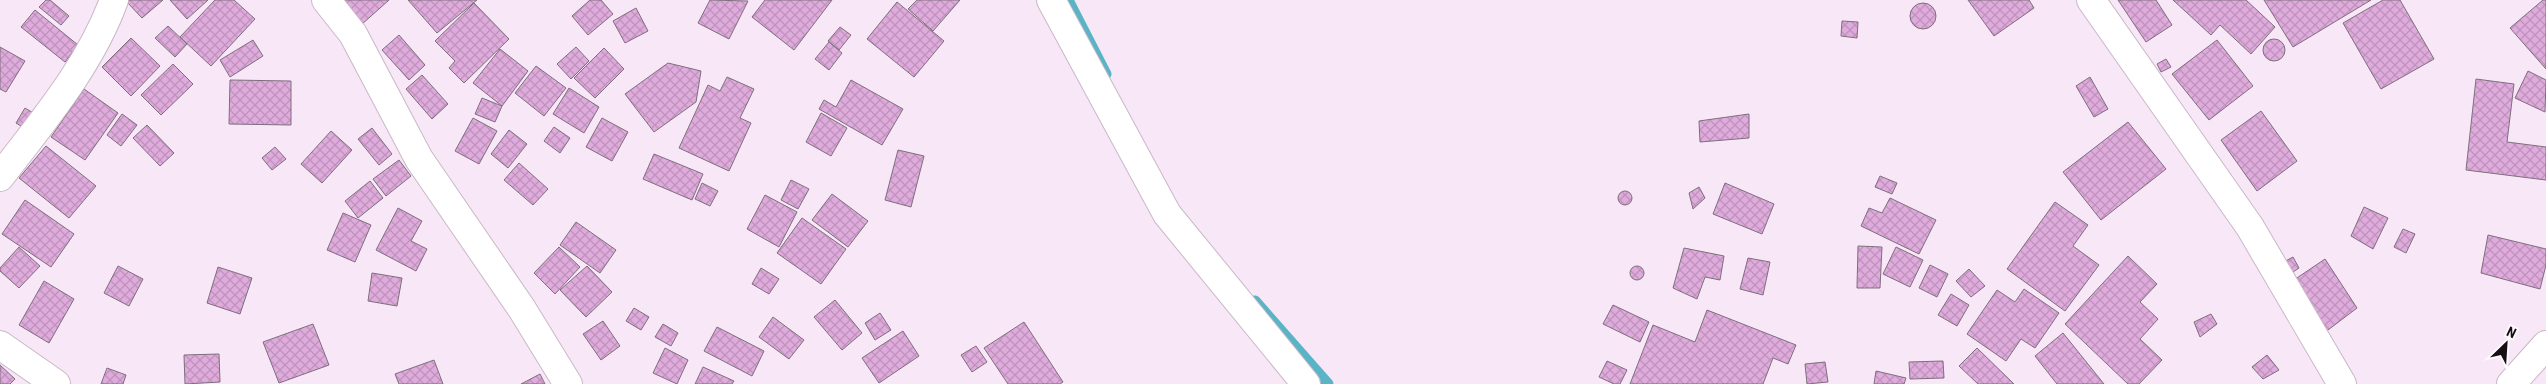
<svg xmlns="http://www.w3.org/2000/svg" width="2546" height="384" font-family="'Roboto Condensed',sans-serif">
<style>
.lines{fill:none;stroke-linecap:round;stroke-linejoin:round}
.stream{stroke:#59b4c5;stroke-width:11}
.building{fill:url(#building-cross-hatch);stroke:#7e6f7d}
.minor-casing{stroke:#c9b8c8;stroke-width:30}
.minor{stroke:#fff;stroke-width:28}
</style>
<defs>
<pattern id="building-cross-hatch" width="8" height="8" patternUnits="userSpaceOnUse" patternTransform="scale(1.25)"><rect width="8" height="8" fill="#dfabdc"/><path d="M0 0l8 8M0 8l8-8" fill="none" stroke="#bf92bc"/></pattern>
</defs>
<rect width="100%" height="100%" fill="#f8e7f7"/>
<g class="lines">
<path class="stream" d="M1068,0L1106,74
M1255,301L1328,384"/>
</g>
<path class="building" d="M46,0H50L69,16L61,25L39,7Z
M125,0H163L142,18Z
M170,0H208L187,19Z
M215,0H234L255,19L211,66L180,37Z
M338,0H389L361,25Z
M408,0H477L437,33Z
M590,0H601L613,14L588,35L572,16Z
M710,0L748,1L729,39L698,23Z
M765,0H832L794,50L752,17Z
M917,0H960L933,31L908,9Z
M1968,0H2029L2034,8L1994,36Z
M2118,0H2156L2172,25L2146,42Z
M2173,0H2246L2275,27L2251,54L2220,25L2211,35Z
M2264,0H2371L2293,47Z
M2383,0H2400L2434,59L2381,89L2343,23Z
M2543,0H2546V69L2510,28Z
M897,2L944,41L914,77L867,39Z
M1910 16a13 13 0 1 1 26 0a13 13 0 1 1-26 0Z
M474,3L509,39L464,83L449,68L455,61L435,41Z
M636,8L648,31L625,43L613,21Z
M35,10L78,45L65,62L21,27Z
M1842,21L1858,22L1857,38L1841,36Z
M168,26L187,44L175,57L155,38Z
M840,27L851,35L839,50L828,41Z
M399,35L425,65L409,80L382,50Z
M131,38L160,66L131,96L102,67Z
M2263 50a11 11 0 1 1 22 0a11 11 0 1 1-22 0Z
M253,40L263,56L230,77L220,60Z
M2217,40L2253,86L2209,120L2172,74Z
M829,42L842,53L829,70L815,59Z
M0,47L25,61L6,92L0,89Z
M576,47L589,61L571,79L557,64Z
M604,48L624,69L595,98L574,78Z
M500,49L528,71L502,106L473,83Z
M2166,59L2171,67L2161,72L2157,64Z
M668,63L701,71L696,102L654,132L625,94Z
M173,64L193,84L161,115L141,95Z
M536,66L566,88L544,116L515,93Z
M2528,71L2546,80L2545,112L2515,98Z
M422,75L448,104L432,119L406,89Z
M727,77L754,89L740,118L751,123L729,171L679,148L708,85L720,91Z
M2090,77L2108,109L2094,117L2076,86Z
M2476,79L2514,84L2507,142L2546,147V180L2466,170Z
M230,80L291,81V125L229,124Z
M851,80L903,109L882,145L819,109L824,100L836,107Z
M569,88L599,107L584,133L553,114Z
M84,89L118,113L85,160L51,137Z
M482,98L502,106L495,122L475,114Z
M25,108L40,117L31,132L16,123Z
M2261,111L2297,161L2257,191L2221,140Z
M821,113L847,128L831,156L806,142Z
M122,114L137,125L121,146L107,135Z
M1749,114V138L1700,142L1699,121Z
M473,118L497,131L479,164L455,151Z
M602,118L628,132L612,161L586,147Z
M2128,122L2166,169L2101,220L2063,172Z
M147,125L174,153L160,166L133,138Z
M554,127L570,138L560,153L544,141Z
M372,128L392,154L379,165L358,139Z
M509,130L527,144L508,168L491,154Z
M331,131L352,150L322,183L301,164Z
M46,146L96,186L69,218L19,178Z
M275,147L286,159L272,170L262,158Z
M898,150L924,156L911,207L885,200Z
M654,154L703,174L692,200L643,179Z
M399,160L411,176L386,196L373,179Z
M519,163L548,189L533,205L504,180Z
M1880,176L1897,183L1892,194L1875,187Z
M791,180L809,189L798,209L781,200Z
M370,181L383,198L358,218L345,201Z
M702,183L718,191L710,206L695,199Z
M1725,183L1774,204L1762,234L1713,214Z
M1699,187L1705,198L1693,209L1689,193Z
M1618 198a7 7 0 1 1 14 0a7 7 0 1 1-14 0Z
M832,194L868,221L848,247L812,220Z
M765,195L797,212L779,247L747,229Z
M1890,198L1936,220L1919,254L1861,226L1869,208L1882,213Z
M25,200L74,234L51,267L2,234Z
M2055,202L2088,225L2073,246L2099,265L2065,311L2007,269Z
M2364,207L2388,218L2373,249L2351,236Z
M398,208L422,221L411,241L427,249L416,271L376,250Z
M343,213L371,225L355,262L327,250Z
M802,218L846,249L821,284L777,253Z
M576,222L616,250L600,273L560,245Z
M2403,229L2415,234L2406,253L2394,247Z
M2488,235L2546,249V265L2540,289L2481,273Z
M1858,246L1882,247L1880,288H1857Z
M19,247L40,266L19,288L0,271V268Z
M559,247L580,267L555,294L534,273Z
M1896,247L1923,260L1910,287L1883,274Z
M1684,248L1724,256L1720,280L1705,277L1697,299L1673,288Z
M2128,256L2157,284L2140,302L2158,319L2140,339L2162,360L2139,384H2128L2065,324Z
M2293,257L2299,268L2287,276L2280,264Z
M1748,258L1770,262L1763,295L1740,289Z
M2325,259L2357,308L2324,333L2291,282Z
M1930,265L1948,274L1937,297L1919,288Z
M1630 273a7 7 0 1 1 14 0a7 7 0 1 1-14 0Z
M118,266L143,279L129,306L104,293Z
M587,266L612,292L586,317L560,290Z
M218,267L252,278L240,314L207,303Z
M761,268L779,279L769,294L752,284Z
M1969,269L1985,286L1971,297L1956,281Z
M372,273L402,278L397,306L368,301Z
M44,281L74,299L49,343L19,325Z
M2024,289L2059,313L2035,348L2021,339L2006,361L1967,334L1997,290L2015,302Z
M1951,294L1969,305L1957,326L1938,315Z
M835,300L862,333L842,350L814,317Z
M1613,305L1649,322L1640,342L1603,324Z
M634,308L649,317L641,330L626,321Z
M1707,310L1796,345L1788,364L1773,358L1763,384H1630L1653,325L1695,342Z
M880,313L891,330L875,340L865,323Z
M2211,314L2217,324L2200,337L2194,322Z
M773,317L804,340L789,359L759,337Z
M603,321L620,346L601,360L583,334Z
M1024,322L1063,382L1060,384H1008L984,348Z
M313,324L329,365L279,383L263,342Z
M663,324L678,333L671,346L655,337Z
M717,327L764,351L752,376L704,351Z
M903,331L919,356L879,383L862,358Z
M2063,333L2104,384H2057L2035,356Z
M976,346L987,362L972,372L961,355Z
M665,348L688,360L677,384L653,373Z
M1977,348L2014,384H1978L1959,366Z
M219,354L220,382L185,384L184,355Z
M2267,355L2279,370L2263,379L2252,367Z
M434,360L443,384H399L395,374Z
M1607,361L1627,370L1620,384H1614L1599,377Z
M1943,361L1944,378L1910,379L1909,362Z
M1825,362L1828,382L1807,384L1805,364Z
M0,365L15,379L10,384H0Z
M703,367L734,381L732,384H695Z
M107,368L126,375L123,384H101Z
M1876,371L1906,378L1904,384H1874Z
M540,374L545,384H521Z"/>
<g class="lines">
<g class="minor-casing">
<path id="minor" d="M326,0L353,34L419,159L522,309L568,384
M1051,0L1167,214L1306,384
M2091,0L2250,227L2342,384
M0,177C42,122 90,66 114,0
M0,345L56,384
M2511,384L2546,345"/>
</g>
<use href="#minor" class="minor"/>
</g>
<g transform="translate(2506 344) rotate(25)" stroke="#fff8fe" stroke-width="4" paint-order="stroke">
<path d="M0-4L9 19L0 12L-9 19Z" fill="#161015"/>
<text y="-8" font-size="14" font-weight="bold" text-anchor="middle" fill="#161015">N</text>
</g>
</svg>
